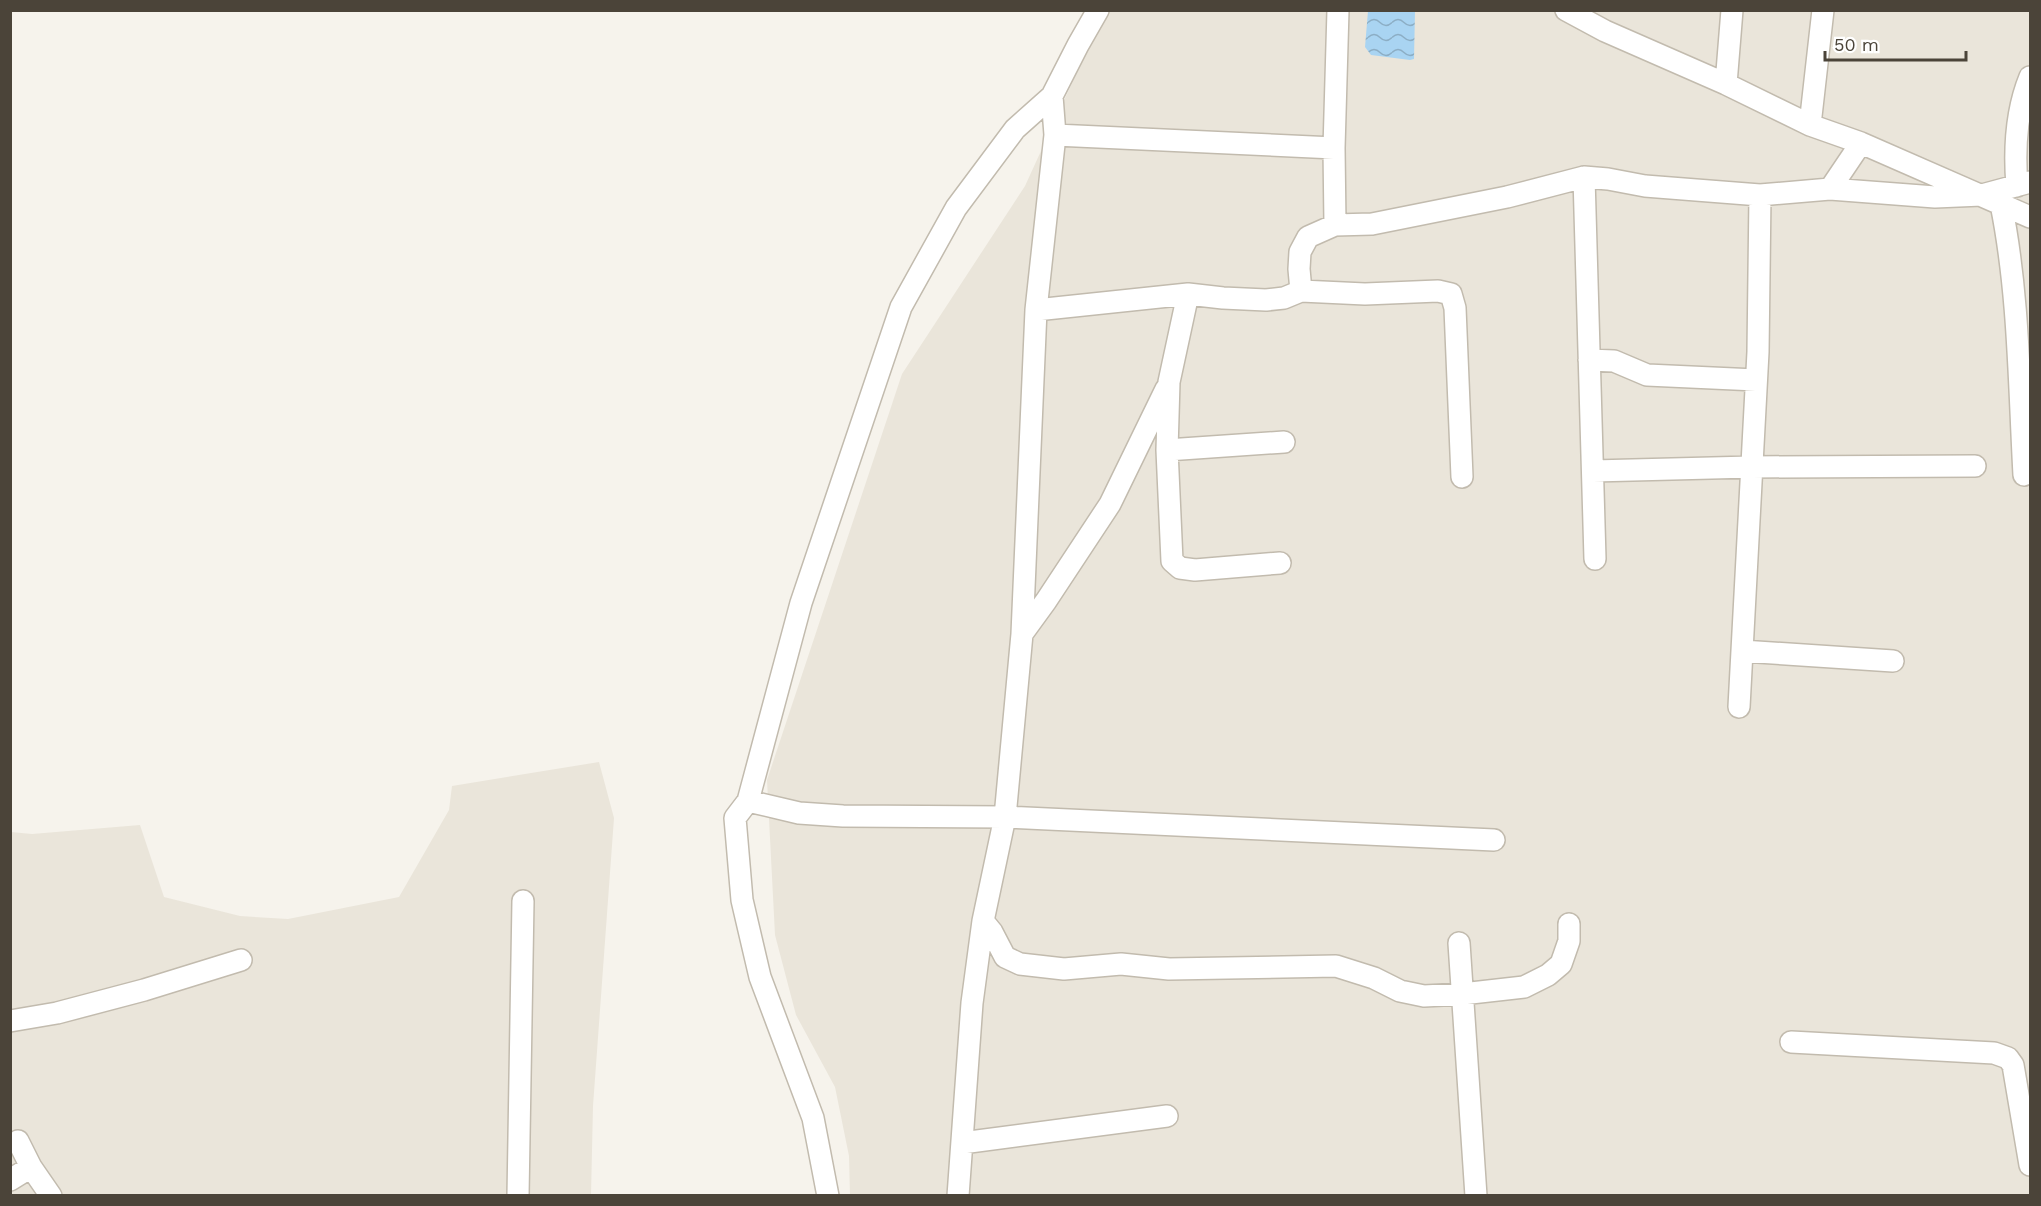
<svg xmlns="http://www.w3.org/2000/svg" width="2041" height="1206" font-family="'Work Sans',sans-serif">
<style>
.residential{fill:#eae5da}
.water{fill:url(#water-waves)}
.lines{fill:none;stroke-linecap:round;stroke-linejoin:round}
.street-casing{stroke:#c2bbae;stroke-width:24}
.street{stroke:#fff;stroke-width:21}
</style>
<defs>
<pattern id="water-waves" width="16" height="10" patternUnits="userSpaceOnUse" patternTransform="scale(1.5)"><rect width="16" height="10" fill="#a9d4f2"/><path d="M0 5q4-4 8 0t8 0" fill="none" stroke="#8caec5"/></pattern>
</defs>
<rect width="100%" height="100%" fill="#f6f3ec"/>
<path class="residential" d="M1095,11H2030V1195H850L849,1156L835,1087L796,1015L775,935L767,780L902,374L1025,186L1088,48Z
M599,762L614,818L593,1106L591,1195L11,1196V832L32,834L140,825L164,897L240,916L288,919L399,897L449,810L452,786Z"/>
<path class="water" d="M1368,11H1415L1414,59L1410,60L1371,55L1365,47Z"/>
<g class="lines">
<g class="street-casing">
<path id="street" d="M1566,10L1605,31L1726,84L1810,125L1861,143L2030,217
M1726,84L1732,10
M1810,125L1823,10
M1055,135L1334,148
M1584,177L1595,559
M2017,186C2014,149 2016,111 2030,77
M1830,189L1935,197L1982,195L2030,182
M2001,204C2019,293 2019,385 2024,475
M1335,225L1334,148L1338,10
M1301,291L1365,294L1438,291L1451,294L1455,308L1462,477
M1188,294L1169,382L1167,450L1172,561L1180,568L1195,570L1280,563
M1036,310L1188,294L1223,298L1266,300L1284,298L1301,291L1299,269L1300,252L1308,237L1335,225L1372,224L1507,197L1584,177L1608,179L1645,186L1760,195L1830,189L1861,143
M1589,360L1614,361L1647,375L1756,380
M1167,450L1284,442
M1593,471L1751,467L1975,466
M1022,634L1046,601L1110,504L1166,389
M1742,651L1893,661
M1739,707L1758,352L1760,195
M748,801L801,603L901,307L956,208L1015,129L1052,96
M983,921L992,932L1005,957L1020,964L1064,969L1121,964L1169,969L1336,966L1374,978L1400,991L1424,996L1462,994L1524,987L1548,975L1561,964L1569,941V924
M1459,943L1476,1196
M10,1021L57,1013L144,990L241,960
M1791,1042L1994,1053L2008,1058L2013,1065L2030,1165
M18,1141L31,1167L51,1196
M962,1143L1167,1116
M10,1180L31,1167
M518,1196L523,901
M828,1196L813,1118L760,977L742,900L735,818L748,801L799,813L843,816L1005,817L1494,840
M958,1196L972,1003L983,921L1005,817L1022,634L1036,310L1055,135L1052,96L1078,45L1098,10"/>
</g>
<use href="#street" class="street"/>
</g>
<rect width="2041" height="1206" fill="none" stroke="#4b4439" stroke-width="24"/>
<path d="M1825 51v9h141v-9" fill="none" stroke="#4b4439" stroke-width="3"/>
<text x="1834" y="51" font-size="18" fill="#4b4439" stroke="#ffffff" stroke-width="4.5" paint-order="stroke">50 m</text>
</svg>
